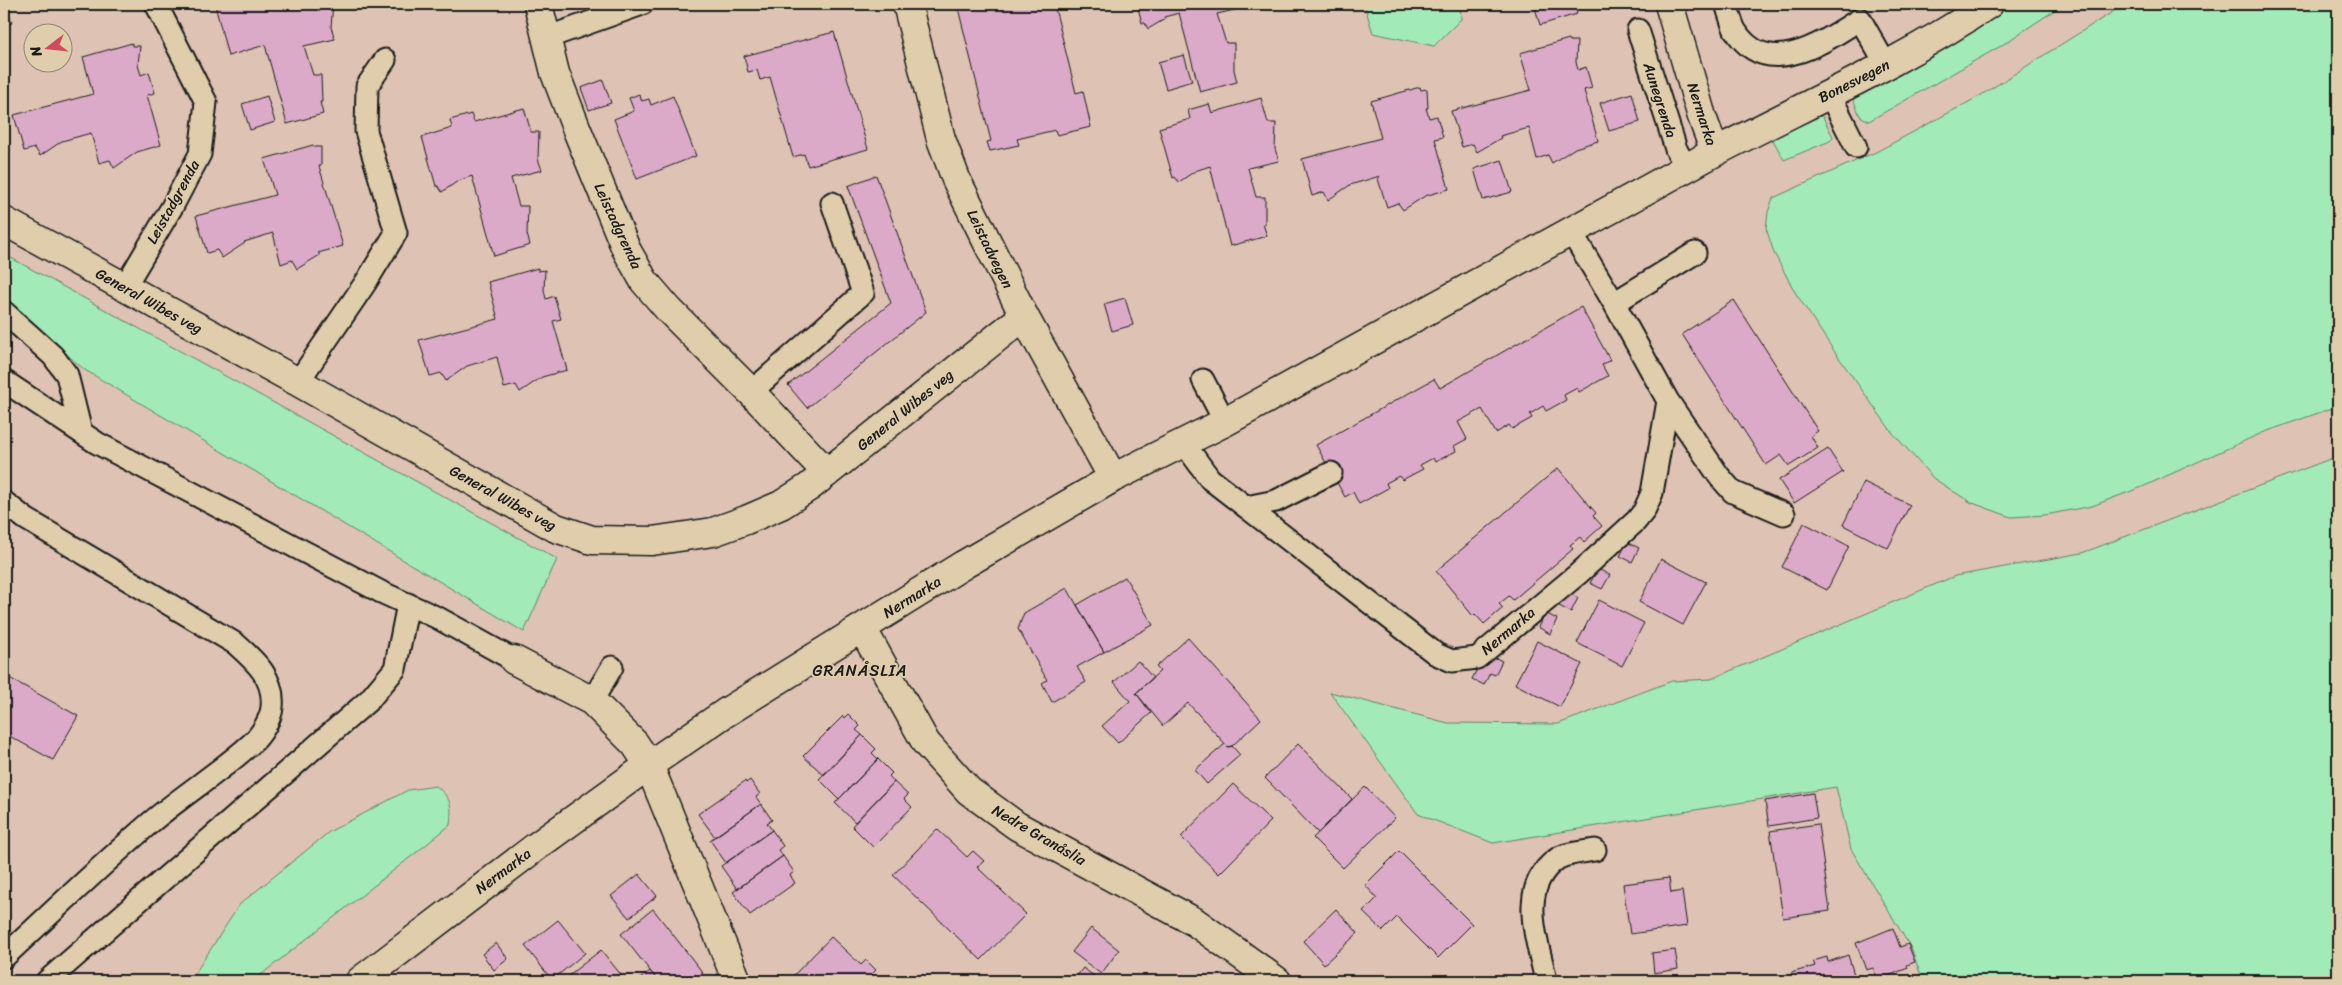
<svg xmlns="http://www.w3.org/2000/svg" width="2342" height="985" font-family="Sriracha,sans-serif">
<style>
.green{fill:#a2eab7;stroke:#5f836a}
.building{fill:#dbaac8;stroke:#1c1c1c}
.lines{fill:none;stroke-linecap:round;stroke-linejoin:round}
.lane-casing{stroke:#1c1c1c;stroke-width:25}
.street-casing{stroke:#1c1c1c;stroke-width:31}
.lane{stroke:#dfcdab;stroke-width:21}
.street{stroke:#dfcdab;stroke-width:28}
.labels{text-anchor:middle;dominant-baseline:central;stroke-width:4;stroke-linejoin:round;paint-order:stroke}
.street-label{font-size:15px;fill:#1c1c1c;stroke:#dfcdab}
.neighbourhood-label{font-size:16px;letter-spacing:1px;fill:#1c1c1c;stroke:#dfcdab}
</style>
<rect width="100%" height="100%" fill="#dec2b4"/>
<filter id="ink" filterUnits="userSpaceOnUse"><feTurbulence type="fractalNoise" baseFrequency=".02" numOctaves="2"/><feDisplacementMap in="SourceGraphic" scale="10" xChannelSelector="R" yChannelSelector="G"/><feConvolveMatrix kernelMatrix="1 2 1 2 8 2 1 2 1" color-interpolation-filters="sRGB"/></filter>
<g filter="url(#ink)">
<path class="green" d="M1364,4H1460L1461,19L1434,46L1373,33Z
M2011,4H2064L1999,47L1869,121L1860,116L1853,99L1947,46Z
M2125,4H2338V406L2262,433L2142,487L2092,506L2045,515L2011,517L1970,502L1933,478L1892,432L1832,348L1795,292L1774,253L1766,228L1768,212L1773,198L1878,151L1978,97Z
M1819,115L1823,117L1833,137L1830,141L1784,160L1772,138Z
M4,254L557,559L524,632L85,370L4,301Z
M2338,456V981H1923L1911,948L1851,849L1836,787L1493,843L1418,814L1330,692L1448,723L1558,724L1672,681L1711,679L1955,576L2082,553Z
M436,786C452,799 452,806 450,825L422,848L253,981H190L240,904L329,832L408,790Z"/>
<path class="building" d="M4,4H10L8,11L12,23L4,25Z
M217,4H333L331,27L335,39L304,46L313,75H321L322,102H320L323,114L287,124L265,45L228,56L215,5Z
M957,4H1054L1076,93L1083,91L1091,127L1057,135L1055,130L1017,139L1019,145L990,151L987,142L991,141Z
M1137,4H1247L1248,7L1217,14L1226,43H1234V70L1237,82L1200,92L1179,13L1164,17L1165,19L1148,29L1145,23H1142Z
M1534,4H1574L1577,14L1540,25Z
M834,32L868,149L808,166L804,154L793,157L770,77L760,80L757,70L748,72L744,56Z
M1569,39L1570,41H1577L1576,62L1578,70L1586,67L1592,88L1584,90L1598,141L1575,148L1552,163L1548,155L1537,159L1529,128L1500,136L1501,138L1477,152L1473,144L1462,147L1451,111L1531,90L1520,53Z
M132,43V46H140L138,65L141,75L149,72L155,93L147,95L161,145L137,152L114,168L110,160L99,163L91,133L62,141L40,156L35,148L24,151L14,115L93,94L83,57Z
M1184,55L1192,81L1166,89L1158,62Z
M603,80L611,103L589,110L581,88Z
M1420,87L1421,90L1427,89L1428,108H1426L1429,118L1437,116L1443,137L1435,139L1449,189L1425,196L1403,210L1398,203L1387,207L1378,179L1380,176L1350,185L1328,200L1324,192L1312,196L1302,159L1381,138L1371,101Z
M1632,93L1640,122L1609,131L1600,103Z
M639,94L642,101L649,99L651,105L673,96L696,156L637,179L614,119L634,111L629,98Z
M267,96L275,122L250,130L242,104Z
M1261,98L1268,123H1276L1275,149L1279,161L1248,168L1256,197H1265V224H1263L1267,236L1230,246L1210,166L1195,171L1179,182L1175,177L1173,178L1159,128L1190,119L1188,110L1209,104L1212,113Z
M524,108L531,132H539L538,159L542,170L511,178L519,206H528L527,234L530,245L494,256L472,176L458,181L442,192L438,186H436L422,137L452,128L450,120L471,114L474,122Z
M313,145L314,147H321V166H319L343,246L318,253L320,255L297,269L292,260L281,264L273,233L244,242L245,243L222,258L217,250L207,253L196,216L275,195L264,159Z
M1502,160L1512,192L1483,200L1474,169Z
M876,175L926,312L807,408L788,385L891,303L848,186Z
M538,268V271L545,270L544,290L546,299L554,296L561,319L553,321L567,370L542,377L520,392L516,385L504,388L497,357L467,366L446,381L441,373L430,376L419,340L498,319L488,282Z
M1125,298L1133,325L1112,331L1104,304Z
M1734,300L1818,431L1811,436L1818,448L1789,466L1781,455L1766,465L1682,334Z
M1581,307L1610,360L1602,365L1608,376L1579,392L1577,388L1564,395L1566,400L1546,411L1543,406L1530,414L1532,418L1512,429L1509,425L1496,433L1482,409L1458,422L1467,439L1454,446L1456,451L1435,462L1433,458L1420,465L1423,469L1402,480L1399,476L1386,483L1388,488L1359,504L1353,492L1345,497L1316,445L1434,379L1440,388Z
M1828,449L1843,472L1794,503L1779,480Z
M1558,468L1596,513L1593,516L1602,526L1584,542L1580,537L1570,545L1573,549L1513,600L1509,596L1499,604L1503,608L1484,624L1475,614L1473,616L1436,571Z
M1864,482L1910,505L1888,548L1843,525Z
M1804,523L1849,546L1827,590L1782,567Z
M1627,542L1639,548L1632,562L1620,556Z
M1661,559L1706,582L1683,625L1639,602Z
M1598,569L1610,575L1602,589L1590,583Z
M1125,577L1153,625L1104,652L1077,605Z
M1067,588L1104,652L1077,667L1086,682L1052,702L1042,683L1047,680L1018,629L1024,613Z
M1567,592L1578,598L1571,612L1559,606Z
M1599,600L1644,623L1622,666L1577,643Z
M1545,613L1557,619L1550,634L1538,627Z
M1188,638L1261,719L1232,746L1228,747L1188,703L1163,726L1136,693L1160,671L1156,667Z
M1537,641L1582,664L1560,707L1515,684Z
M1490,655L1502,661L1495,675L1490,673L1484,685L1472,679L1479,665L1483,668Z
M1138,661L1153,678L1136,693L1151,713L1118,743L1102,726L1130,701L1114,682Z
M4,675L78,716L53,760L4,733Z
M848,714L860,726L856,730L862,735L824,775L803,756L843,716L844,718Z
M862,735L876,749L872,753L878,759L839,799L819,779Z
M1225,744L1228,747L1232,746L1240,755L1207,784L1195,770Z
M1298,744L1352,799L1318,833L1265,778Z
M878,759L892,773L889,776L894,782L855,822L835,803Z
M750,780L760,794L756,797L761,804L715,837L698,814L745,781L746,783Z
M894,782L908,795L904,799L912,807L873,847L852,826Z
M1233,784L1271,821L1219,874L1181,837Z
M1365,787L1395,818L1343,868L1313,838Z
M1813,793L1817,818L1769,826L1765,801Z
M761,804L772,820L767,823L772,830L726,863L710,840Z
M1818,824L1830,911L1783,918L1770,831Z
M937,829L967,857L973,851L984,861L977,867L1026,914L981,960L893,875Z
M772,830L783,846L778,850L783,856L737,889L721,866Z
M1399,851L1472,924L1438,958L1397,917L1383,931L1363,912L1377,898L1365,885Z
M783,856L794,872L790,875L795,883L750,915L733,892Z
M639,874L657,896L629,918L611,896Z
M1669,878L1671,893L1682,891L1687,926L1630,934L1623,884Z
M653,909L703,973L692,981H658L621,934Z
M1336,909L1358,933L1324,964L1303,941Z
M558,920L585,953L552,980L525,946Z
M1091,928L1119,950L1101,974L1072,952Z
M1893,928L1900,947L1908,944L1915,962L1907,965L1908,968L1878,980L1873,968L1866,970L1856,943Z
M831,937L861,965L866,960L876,970L871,975L878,981H788Z
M496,943L508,959L494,970L482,954Z
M601,950L626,981H574L569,975Z
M1675,950L1678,969L1654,973L1652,953Z
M1848,955L1856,981H1793L1791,973L1815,966L1813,961L1827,957L1828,962Z
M1083,968L1101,981H1073Z
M650,971L658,981H637Z"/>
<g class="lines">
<g class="lane-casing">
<path id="lane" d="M1726,4C1729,12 1731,22 1735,30C1767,82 1824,42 1860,19L1886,65
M1638,30L1676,149L1686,168
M546,38L642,4
M1830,95L1856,147
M124,288L172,207L200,154L206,102L156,4
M1614,303L1695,253
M4,312L53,356L67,375L81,432
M1203,380L1225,422
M4,381L97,443L381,592L438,618L514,660
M298,382L366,282L396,233L366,131L367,86L385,60
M751,392L863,293L832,203
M1668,401L1719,476L1733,492L1784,514
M1183,442L1210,479L1436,654L1452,661L1477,658L1578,574L1636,521L1644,511L1652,493L1668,401L1614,303L1570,230
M4,502L26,519L236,644C255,661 275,678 272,707C271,719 261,735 252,743C220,772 183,795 150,823C100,866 53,912 4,957
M1246,507L1276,501L1331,473
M592,701L612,667
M47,981L369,700L395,669L408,604
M1546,981C1538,941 1516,888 1557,859C1566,853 1584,852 1595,850"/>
</g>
<g class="street-casing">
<path id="street" d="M538,4L555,73L577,130L626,249L644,281L669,310L751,392L827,473
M907,4L941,139L956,179L1024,316L1113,478
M1715,152C1807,104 1903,62 1989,4
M4,221L298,382L556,528L592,540L652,541L713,532L746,520L781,505L809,487L1024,316
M862,628L926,743L969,791L1017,826L1195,922L1277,981
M514,660L592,701L635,744L649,765L737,981
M360,981L537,846L649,765L725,713L963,565L1113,478L1225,422L1715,152L1702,117L1669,4"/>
</g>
<use href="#lane" class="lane"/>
<use href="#street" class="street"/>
</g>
</g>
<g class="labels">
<g class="street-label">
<text transform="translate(1854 81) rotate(-27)">Bonesvegen</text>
<text transform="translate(1660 100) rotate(72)">Aunegrenda</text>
<text transform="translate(1702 114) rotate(72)">Nermarka</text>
<text transform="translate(173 202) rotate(-61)">Leistadgrenda</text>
<text transform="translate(618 226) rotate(65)">Leistadgrenda</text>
<text transform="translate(990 249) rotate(64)">Leistadvegen</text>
<text transform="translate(149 301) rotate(29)">General Wibes veg</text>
<text transform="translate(905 410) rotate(-39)">General Wibes veg</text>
<text transform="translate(503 498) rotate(29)">General Wibes veg</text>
<text transform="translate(912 597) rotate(-32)">Nermarka</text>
<text transform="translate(1508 631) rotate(-40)">Nermarka</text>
<text transform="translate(1039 835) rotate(30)">Nedre Granåslia</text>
<text transform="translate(503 871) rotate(-37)">Nermarka</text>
</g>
<g class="neighbourhood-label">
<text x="860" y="670">GRANÅSLIA</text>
</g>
</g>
<rect width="2342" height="985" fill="none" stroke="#dfcdab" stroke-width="20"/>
<rect x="10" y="10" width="2322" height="965" fill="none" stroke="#1c1c1c" stroke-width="2" filter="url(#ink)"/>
<g transform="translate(48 48) rotate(254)"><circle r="24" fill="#dfcdab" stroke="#918672"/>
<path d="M0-4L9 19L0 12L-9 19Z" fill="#d1495b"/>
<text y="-8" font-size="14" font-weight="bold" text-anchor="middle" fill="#1c1c1c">N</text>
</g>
</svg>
